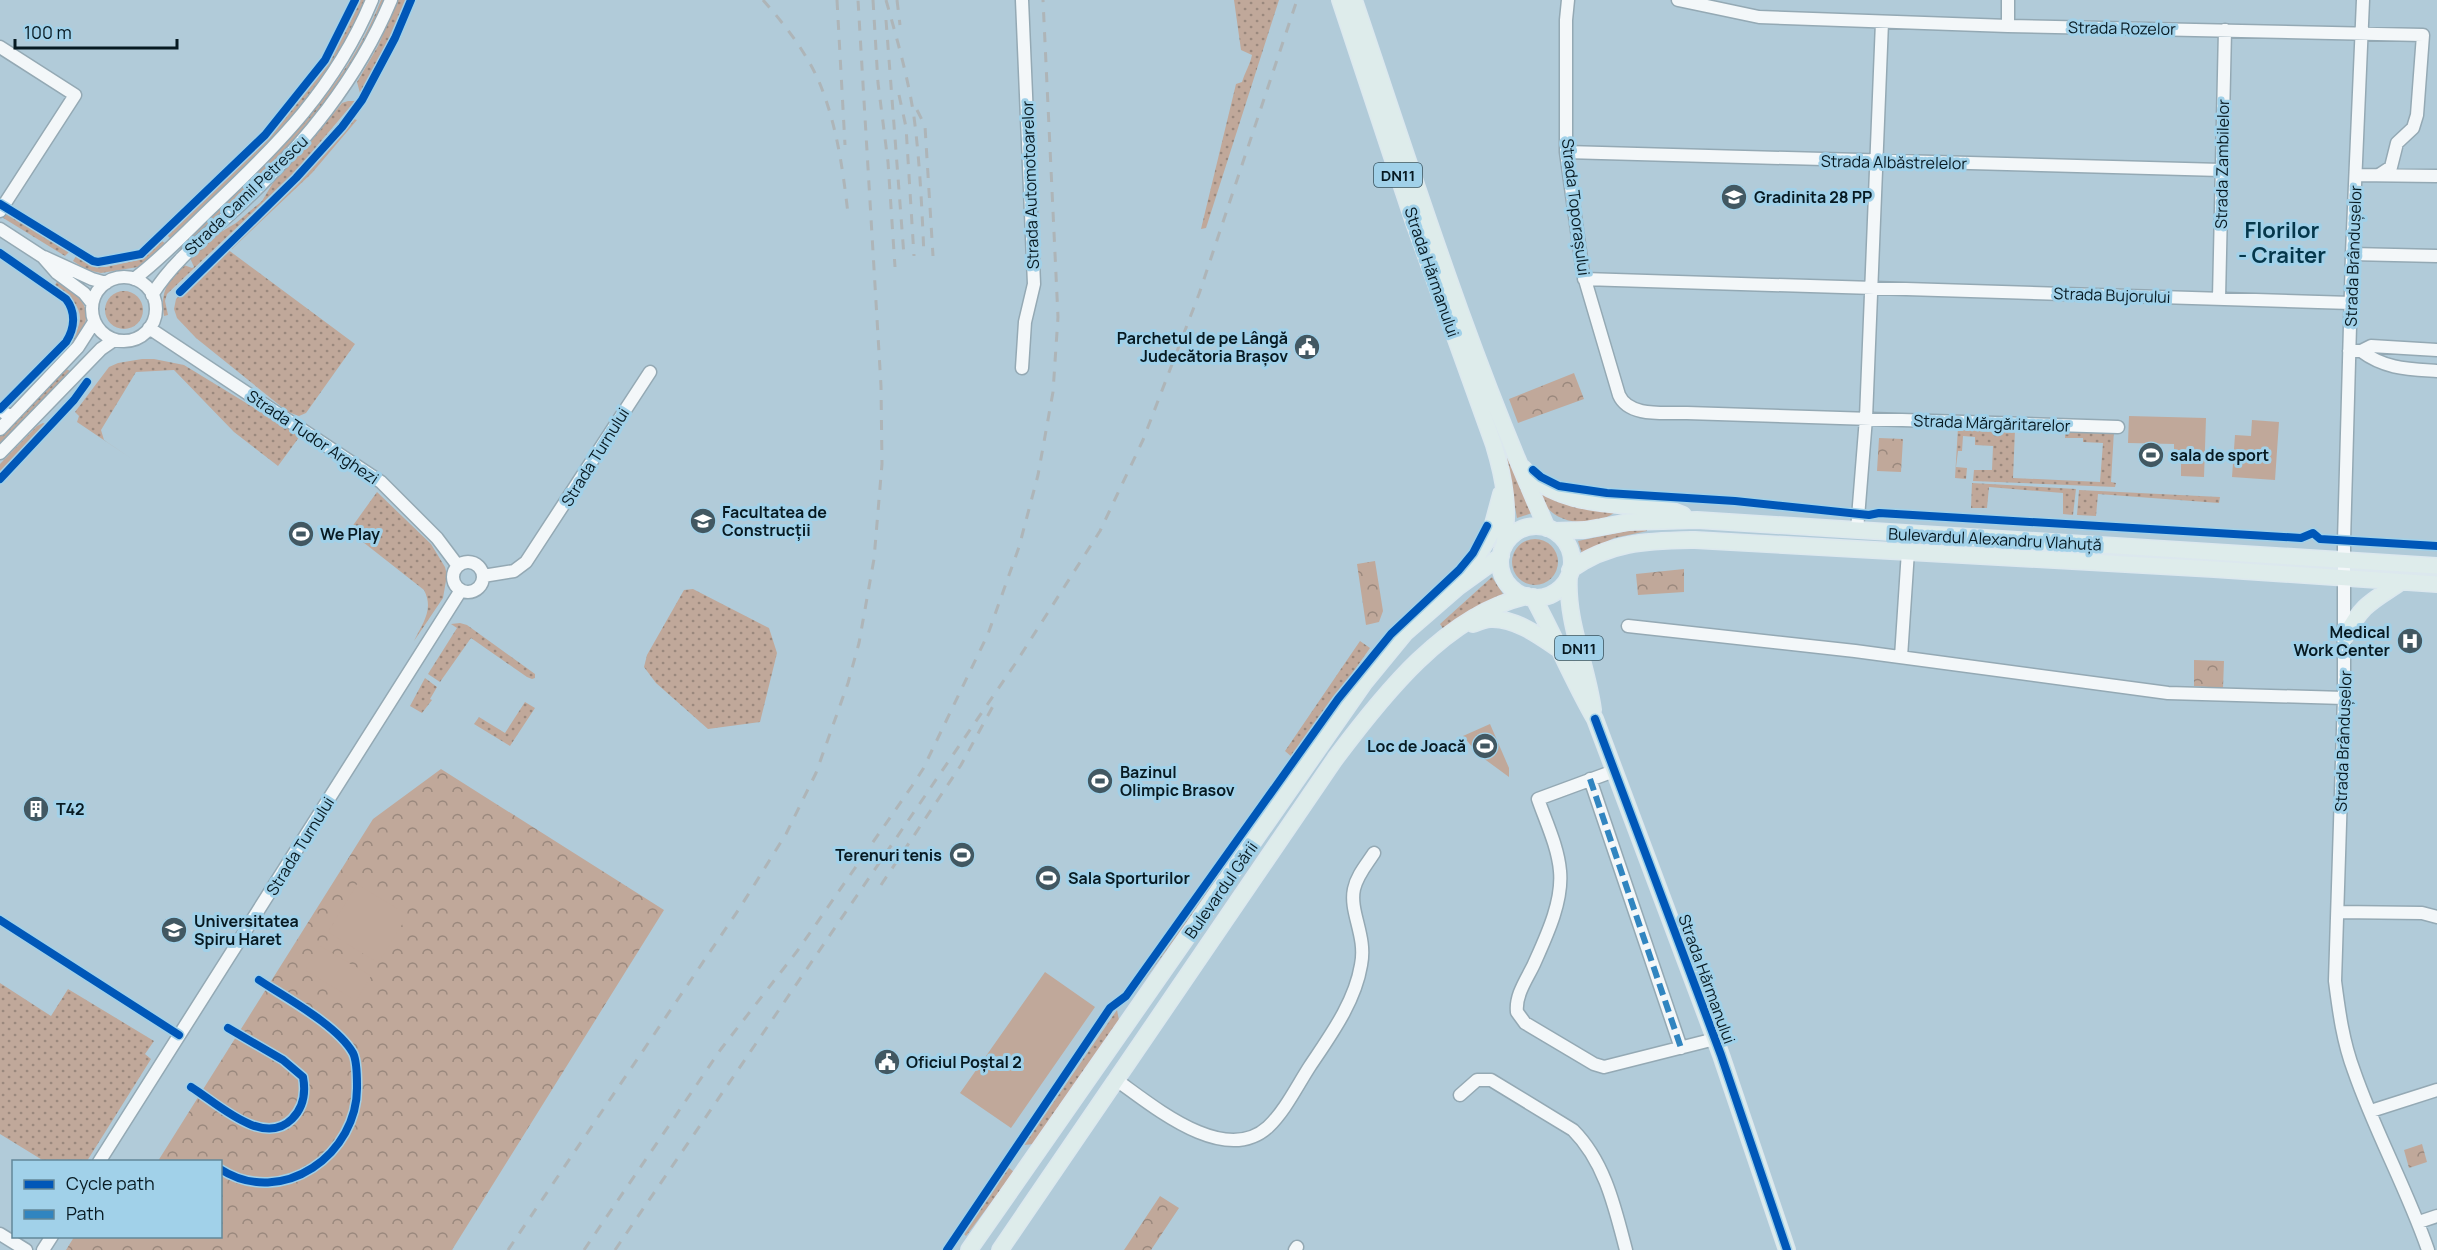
<svg xmlns="http://www.w3.org/2000/svg" width="2437" height="1250" font-family="Manrope,sans-serif">
<style>
.grass{fill:url(#grass-dots)}
.forest{fill:url(#forest-crowns)}
.garden{fill:#c0a89a}
.lines{fill:none;stroke-linecap:round;stroke-linejoin:round}
.minor-casing{stroke:#94a9b4;stroke-width:15}
.major-casing{stroke:#dce8ee;stroke-width:18}
.minor{stroke:#f3f7f9;stroke-width:12}
.major{stroke:#deeceb;stroke-width:15}
.rail{stroke:#aeb5b8;stroke-width:3;stroke-dasharray:10 10;stroke-linecap:butt}
.quiet{stroke:#3185c0;stroke-width:6;stroke-dasharray:12 6;stroke-linecap:butt}
.cycleway-casing{stroke:#a1d1e9;stroke-width:11}
.cycleway{stroke:#0057b8;stroke-width:8}
.labels{text-anchor:middle;dominant-baseline:central;stroke-width:6;stroke-linejoin:round;paint-order:stroke}
.shield{fill:#a1d1e9;stroke:#35515e;stroke-width:1.5}
.shield-label{font-size:15px;font-weight:bold;fill:#071a22}
.street-label{font-size:16px;fill:#071a22;stroke:#a1d1e9}
.poi-label{font-size:16px;font-weight:bold;fill:#071a22;stroke:#a1d1e9;text-anchor:start}
.district-label{font-size:22px;font-weight:bold;fill:#05374b;stroke:#a1d1e9}
</style>
<defs>
<pattern id="grass-dots" width="8" height="8" patternUnits="userSpaceOnUse" patternTransform="scale(1.5)"><rect width="8" height="8" fill="#c0a89a"/><path d="M2 2h.1M6 6h.1" fill="none" stroke="#9a887d" stroke-width="1.8" stroke-linecap="round"/></pattern>
<pattern id="forest-crowns" width="20" height="18" patternUnits="userSpaceOnUse" patternTransform="scale(1.5)"><rect width="20" height="18" fill="#c0a89a"/><path d="M2 6a3 3 0 1 1 6 0M12 15a3 3 0 1 1 6 0" fill="none" stroke="#9a887d"/></pattern>
</defs>
<rect width="100%" height="100%" fill="#b1cbd9"/>
<path class="grass" d="M360,0H366C349,39 327,76 301,109C263,157 214,197 170,238L166,234C240,164 321,97 360,0Z
M381,0H386C371,32 355,63 335,93C294,153 235,201 182,251L178,247C256,173 341,102 381,0Z
M398,0H408L384,52L360,93L357,82L378,46Z
M1234,0H1279L1206,228L1201,229L1236,84L1242,82C1245,72 1250,65 1252,55L1241,50Z
M348,101H355L294,173L167,294L165,301L168,315L164,316C160,292 167,281 184,265L192,268L194,267L190,258L211,238L236,223L262,201L277,176L312,140L342,103Z
M354,119L357,120L312,173L232,249L229,247L315,164Z
M0,209L69,252L65,256L0,216Z
M162,241L166,244L145,265L138,267L101,273L87,270L73,261L76,256L95,267H106L143,259Z
M227,249L355,344L306,413L299,416L288,412L196,338L177,318L174,309L176,299Z
M58,280C96,306 93,321 65,353L62,350C88,322 86,308 55,285Z
M105 310a19 19 0 1 1 38 0a19 19 0 1 1-38 0Z
M142,359H154L184,365L300,436L278,466L234,432L174,370L136,372L101,430L104,440L132,459L77,422L79,416L75,412L109,367L118,363Z
M66,369L70,371L0,443V436Z
M43,423L49,425L0,476V464L37,426Z
M1958,427L2015,430L2013,478L2100,482L2103,443L2083,442V438H2065V428L2114,430L2111,482L2116,483L2115,487L1973,481L1974,470H1992L1993,446L1975,445V437L1963,436L1962,451H1958L1956,467L1967,468L1966,479L1955,478Z
M1505,451L1532,513L1517,518Z
M1972,483L2076,489L2073,515L2063,514V493L1989,487L1987,508H1971Z
M2079,490L2220,497L2219,503L2098,494L2096,516L2077,515Z
M377,492L431,544L445,567L447,575L443,598L414,641C423,623 434,609 424,590L349,531Z
M1540,492L1561,503L1618,510C1595,530 1546,526 1540,492Z
M1646,527L1647,531L1614,538L1582,554L1578,541Z
M1512 562a23 23 0 1 1 46 0a23 23 0 1 1-46 0Z
M1492,577L1503,594L1444,630L1440,624Z
M693,589L769,628L777,653L760,722L708,729L656,683L644,667L647,655L684,590Z
M460,623L467,625L535,674V678L532,679L527,677L471,638L440,682L428,674L457,628L451,624Z
M1360,641L1370,648L1293,758L1285,751Z
M425,678L437,687L430,699L432,700L422,713L410,706Z
M525,702L535,708L510,746L474,724L479,717L505,733Z
M1221,866L1223,874L1134,994L1132,991Z
M0,983L51,1016L68,989L154,1041L145,1054L151,1059L87,1161H44L0,1134Z
M1117,1010L1119,1020L1116,1029L1034,1144L1024,1145Z
M1008,1167L1014,1172L966,1236L963,1233L965,1229Z"/>
<path class="forest" d="M1574,373L1584,399L1518,423L1509,399Z
M1879,438L1903,439L1901,472L1877,471Z
M1375,561L1383,611L1379,622L1366,625L1357,564Z
M1684,569V592L1638,595L1636,574Z
M2194,660L2224,661L2223,688L2194,686Z
M441,769L664,910L452,1250H66L74,1237L220,1236V1162L158,1161L373,819Z
M2422,1144L2427,1162L2409,1168L2404,1150Z
M1160,1196L1179,1208L1151,1250H1124Z"/>
<path class="garden" d="M2129,416L2206,418L2204,477L2181,476V462L2174,461V444L2128,443Z
M2252,420L2279,422L2275,480L2232,477L2235,435L2251,436Z
M1490,724L1509,768V777L1479,755L1463,736Z
M357,884L408,915L378,963L328,932Z
M320,946L371,976L356,1001L305,970Z
M1045,972L1095,1007L1011,1128L960,1093Z"/>
<g class="lines">
<g class="minor-casing">
<path id="minor" d="M1568,0L1566,20V152L1583,273L1619,395C1629,418 1666,412 1687,413L2118,427
M1678,0L1759,17L2008,26L2423,35L2417,115L2413,128L2397,143L2391,167L2379,175
M2363,0L2352,254L2344,541V698L2335,981C2339,1012 2343,1042 2354,1071C2375,1132 2407,1189 2428,1250
M2008,26V0
M0,47L75,95L0,211
M1566,152L2221,170
M2356,175L2437,176
M0,229L43,257L57,273L84,293L92,303
M2352,254L2437,256
M44,257L92,279L106,283
M92 309a32 32 0 1 1 64 0a32 32 0 1 1-64 0Z
M134,279C162,258 186,232 211,208C278,145 336,87 372,0
M1584,279L2351,303
M152,295C174,259 211,232 241,204C304,144 357,81 391,0
M2219,298L2225,30
M149,328L381,482L437,538L458,566
M2349,351H2361L2371,346L2437,350
M2361,351C2385,369 2408,369 2437,371
M1022,368L1025,322L1034,284L1022,0
M0,410L11,417
M0,429L78,347L94,322
M0,453L101,349L114,340
M1857,530L1866,418L1882,22
M453 577a15 15 0 1 1 30 0a15 15 0 1 1-30 0Z
M483,576L514,571L526,562L650,372
M1628,626L1855,651L2168,693L2344,698
M1901,657L1908,551
M1614,771L1538,799C1546,822 1558,847 1560,871C1563,902 1546,937 1534,964C1527,979 1515,995 1517,1012L1525,1023L1594,1064L1604,1067L1715,1039
M1590,779L1681,1048
M2338,912L2422,913L2437,917
M1115,1079C1152,1105 1224,1167 1268,1127C1285,1111 1297,1086 1310,1066C1330,1036 1355,1002 1361,965C1367,936 1349,912 1354,889C1357,875 1367,864 1374,853
M1460,1095L1477,1080H1491L1573,1130C1605,1162 1615,1208 1626,1250
M2371,1111L2437,1090
M99,1162L461,590
M2419,1222L2437,1216
M0,1234L26,1250
M43,1250L52,1236
M1295,1250L1297,1247"/>
</g>
<g class="major-casing">
<path id="major" d="M1340,0L1413,220L1494,445C1505,481 1509,509 1504,546
M1354,0C1414,177 1470,357 1547,528
M1523,468C1558,509 1621,503 1670,510L1683,515
M1500 562a36 36 0 1 1 72 0a36 36 0 1 1-72 0Z
M1554,531L1585,530L1629,522L1697,520L2437,566
M1570,570C1610,541 1648,541 1695,540L2214,569L2437,584
M1466,576L1490,535L1501,494
M1569,576C1566,622 1587,665 1593,710
M1533,597C1555,637 1572,679 1595,719L1721,1055L1787,1250
M1473,624C1478,622 1485,619 1491,619C1516,618 1541,637 1560,650
M2345,637C2362,604 2371,602 2401,582
M969,1250L1364,683L1405,633L1458,587L1501,556
M1000,1250L1335,759C1382,696 1446,614 1527,596"/>
</g>
<use href="#minor" class="minor"/>
<use href="#major" class="major"/>
<path class="rail" d="M763,0C785,25 807,53 820,84C837,126 843,170 848,214
M837,0L845,145
M873,0L878,83L888,162L895,267
M886,0C897,39 908,77 914,117C920,163 922,210 924,256
M897,0L900,25
M886,20L904,256
M899,95L906,127L914,256
M917,110L925,126L933,256
M881,885L961,765L993,706
M508,1250L741,906L786,834L816,773L848,683L859,643L874,559L882,464L881,386L858,0
M584,1250L721,1049L798,950L912,786L923,769L988,634L1019,547L1038,475L1053,392L1058,317L1043,0
M615,1250L1015,664L1100,531L1143,440L1199,294L1297,0"/>
<path class="quiet" d="M1590,779L1681,1048"/>
<g class="cycleway-casing">
<path id="cycleway" d="M0,204L93,261L98,262L141,254L265,135L325,60L355,0
M0,253L66,299C76,312 75,328 66,342L0,409
M180,292L296,178L342,127L362,100L395,38L411,0
M1533,470L1541,477L1559,486L1607,493L1735,501L1869,515L1879,513L2301,538L2313,533L2320,539L2437,546
M0,479L74,400L87,382
M1595,719L1721,1055L1787,1250
M0,920L179,1035
M191,1087C217,1103 263,1148 292,1119C304,1107 306,1093 303,1077L283,1060L228,1028
M220,1169C282,1209 359,1154 357,1085C357,1075 357,1061 353,1053C337,1025 286,998 259,980
M947,1250L1110,1008L1126,996L1338,699L1391,634L1459,570L1473,553L1487,526"/>
</g>
<use href="#cycleway" class="cycleway"/>
</g>
<defs>
<g id="school-disc" transform="scale(1.35)"><circle r="9.5" fill="#425862" stroke="#a1d1e9"/><path d="M0-5L7-2L0 1L-7-2ZM-4 1L0 2.5L4 1V4Q0 6-4 4Z" fill="#fff"/></g>
<g id="civic-disc" transform="scale(1.35)"><circle r="9.5" fill="#425862" stroke="#a1d1e9"/><path d="M-.6-6.5H3V-4.5H.6V-3L4-1V1h2V6H-6V1h2V-1L-.6-3ZM-1.2 2.5V6h2.4V2.5Z" fill="#fff"/></g>
<g id="stadium-disc" transform="scale(1.35)"><circle r="9.5" fill="#425862" stroke="#a1d1e9"/><path d="M0-5a6.5 5 0 1 0 0 10a6.5 5 0 1 0 0-10ZM-3.5-1.8h7v3.6h-7Z" fill="#fff"/></g>
<g id="university-disc" transform="scale(1.35)"><circle r="9.5" fill="#425862" stroke="#a1d1e9"/><path d="M0-5L7-2L0 1L-7-2ZM-4 1L0 2.5L4 1V4Q0 6-4 4Z" fill="#fff"/></g>
<g id="hospital-disc" transform="scale(1.35)"><circle r="9.5" fill="#425862" stroke="#a1d1e9"/><path d="M-5-5h3v3.5h4V-5h3V5h-3V1.5h-4V5h-3Z" fill="#fff"/></g>
<g id="building-disc" transform="scale(1.35)"><circle r="9.5" fill="#425862" stroke="#a1d1e9"/><path d="M-4-6H4V6H1V3H-1V6H-4ZM-2.5-4.3h1.7v1.8h-1.7ZM.8-4.3h1.7v1.8H.8ZM-2.5-1h1.7V.8h-1.7ZM.8-1h1.7V.8H.8Z" fill="#fff"/></g>
</defs>
<g fill-rule="evenodd">
<use href="#school-disc" x="1734" y="197"/>
<use href="#civic-disc" x="1307" y="347"/>
<use href="#stadium-disc" x="2151" y="455"/>
<use href="#university-disc" x="703" y="521"/>
<use href="#stadium-disc" x="301" y="534"/>
<use href="#hospital-disc" x="2410" y="641"/>
<use href="#stadium-disc" x="1485" y="746"/>
<use href="#stadium-disc" x="1100" y="781"/>
<use href="#building-disc" x="36" y="809"/>
<use href="#stadium-disc" x="962" y="855"/>
<use href="#stadium-disc" x="1048" y="878"/>
<use href="#university-disc" x="174" y="930"/>
<use href="#civic-disc" x="887" y="1062"/>
</g>
<g class="labels">
<g class="shield">
<rect x="1374" y="163" width="48" height="24" rx="4.5"/>
<rect x="1555" y="636" width="48" height="24" rx="4.5"/>
</g>
<g class="shield-label">
<text x="1398" y="175">DN11</text>
<text x="1579" y="648">DN11</text>
</g>
<g class="street-label">
<text transform="translate(2122 28) rotate(1)">Strada Rozelor</text>
<text transform="translate(1894 162) rotate(1)">Strada Albăstrelelor</text>
<text transform="translate(2222 164) rotate(-89)">Strada Zambilelor</text>
<text transform="translate(1030 185) rotate(-92)">Strada Automotoarelor</text>
<text transform="translate(246 195) rotate(-44)">Strada Camil Petrescu</text>
<text transform="translate(1576 207) rotate(83)">Strada Toporașului</text>
<text transform="translate(2353 256) rotate(-88)">Strada Brândușelor</text>
<text transform="translate(1432 272) rotate(71)">Strada Hărmanului</text>
<text transform="translate(2112 295) rotate(2)">Strada Bujorului</text>
<text transform="translate(1992 423) rotate(2)">Strada Mărgăritarelor</text>
<text transform="translate(313 437) rotate(34)">Strada Tudor Arghezi</text>
<text transform="translate(595 457) rotate(-58)">Strada Turnului</text>
<text transform="translate(1995 539) rotate(3)">Bulevardul Alexandru Vlahuță</text>
<text transform="translate(2343 741) rotate(-88)">Strada Brândușelor</text>
<text transform="translate(300 846) rotate(-58)">Strada Turnului</text>
<text transform="translate(1221 890) rotate(-55)">Bulevardul Gării</text>
<text transform="translate(1707 979) rotate(70)">Strada Hărmanului</text>
</g>
<g class="poi-label">
<text x="1754" y="197">Gradinita 28 PP</text>
<text x="1288" y="338" text-anchor="end">Parchetul de pe Lângă<tspan x="1288" dy="18">Judecătoria Brașov</tspan></text>
<text x="2170" y="455">sala de sport</text>
<text x="722" y="512">Facultatea de<tspan x="722" dy="18">Construcții</tspan></text>
<text x="320" y="534">We Play</text>
<text x="2390" y="632" text-anchor="end">Medical<tspan x="2390" dy="18">Work Center</tspan></text>
<text x="1466" y="746" text-anchor="end">Loc de Joacă</text>
<text x="1120" y="772">Bazinul<tspan x="1120" dy="18">Olimpic Brasov</tspan></text>
<text x="56" y="809">T42</text>
<text x="942" y="855" text-anchor="end">Terenuri tenis</text>
<text x="1068" y="878">Sala Sporturilor</text>
<text x="194" y="921">Universitatea<tspan x="194" dy="18">Spiru Haret</tspan></text>
<text x="906" y="1062">Oficiul Poștal 2</text>
</g>
<g class="district-label">
<text x="2282" y="230">Florilor<tspan x="2282" dy="25">- Craiter</tspan></text>
</g>
</g>
<rect x="12" y="1160" width="210" height="78" fill="#a1d1e9" stroke="#638899" stroke-width="1.5"/>
<rect x="24" y="1180" width="30" height="9" fill="#0057b8" stroke="#638899" stroke-width="1.5"/>
<text x="66" y="1190" font-size="18" fill="#071a22">Cycle path</text>
<rect x="24" y="1210" width="30" height="9" fill="#3185c0" stroke="#638899" stroke-width="1.5"/>
<text x="66" y="1220" font-size="18" fill="#071a22">Path</text>
<path d="M15 39v9h162v-9" fill="none" stroke="#071a22" stroke-width="3"/>
<text x="24" y="39" font-size="18" fill="#071a22" stroke="#a1d1e9" stroke-width="4.5" paint-order="stroke">100 m</text>
</svg>
